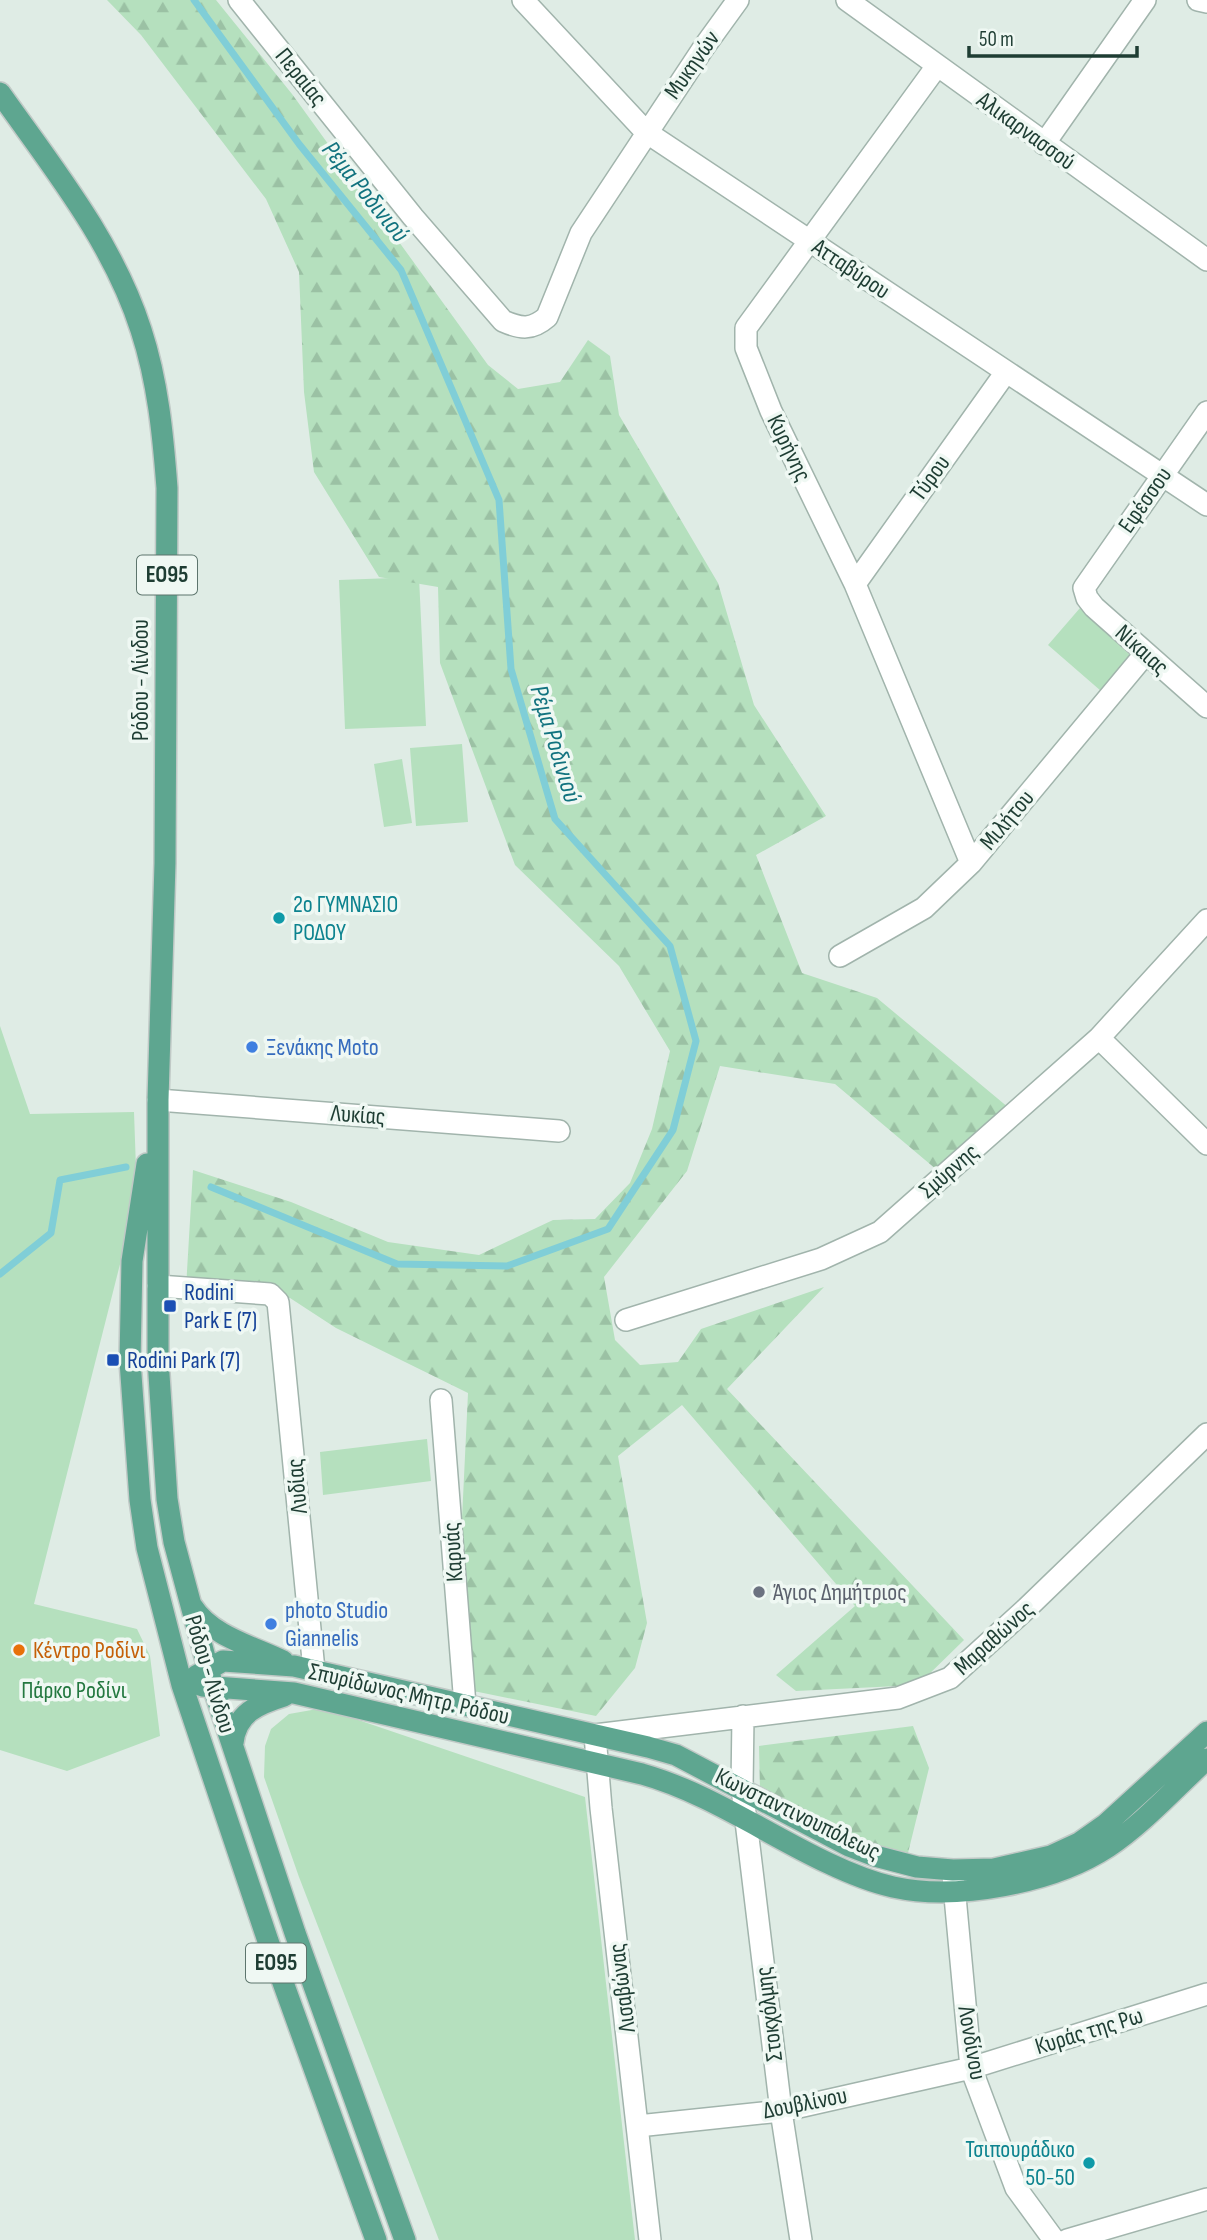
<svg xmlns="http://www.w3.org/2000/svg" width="1207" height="2240" font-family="'Sofia Sans Condensed',sans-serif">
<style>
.green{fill:#b5e0be}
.forest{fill:url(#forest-firs)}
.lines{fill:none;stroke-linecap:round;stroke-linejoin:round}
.stream{stroke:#80ced7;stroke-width:7}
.minor-casing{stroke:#a1b4ac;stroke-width:24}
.major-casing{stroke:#c0c9c6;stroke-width:24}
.minor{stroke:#fff;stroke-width:21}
.major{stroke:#5ea690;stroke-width:21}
.culture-dot{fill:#0f9aa8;stroke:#eff8f3;stroke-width:2.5}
.shop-dot{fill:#3f7fe0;stroke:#eff8f3;stroke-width:2.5}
.transit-dot{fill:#1a4fb4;stroke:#eff8f3;stroke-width:2.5}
.worship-dot{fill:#6b7280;stroke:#eff8f3;stroke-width:2.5}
.food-dot{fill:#e8710a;stroke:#eff8f3;stroke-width:2.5}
.labels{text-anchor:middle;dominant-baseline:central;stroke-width:7;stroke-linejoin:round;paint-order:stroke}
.shield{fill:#eff8f3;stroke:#5d756d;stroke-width:2}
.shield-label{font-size:23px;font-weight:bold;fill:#1e3d33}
.street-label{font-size:24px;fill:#1e3d33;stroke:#eff8f3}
.culture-label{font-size:24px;fill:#0d838f;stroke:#eff8f3;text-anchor:start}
.shop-label{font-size:24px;fill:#366cbe;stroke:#eff8f3;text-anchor:start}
.transit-label{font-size:24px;fill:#164399;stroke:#eff8f3;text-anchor:start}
.worship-label{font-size:24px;fill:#5b616d;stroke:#eff8f3;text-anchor:start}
.food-label{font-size:24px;fill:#c56008;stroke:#eff8f3;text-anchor:start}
.park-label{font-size:24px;fill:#247840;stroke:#eff8f3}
.water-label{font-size:26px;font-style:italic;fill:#12737f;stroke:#eff8f3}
</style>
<defs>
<pattern id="forest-firs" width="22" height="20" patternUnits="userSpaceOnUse" patternTransform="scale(1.75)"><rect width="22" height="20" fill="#b5e0be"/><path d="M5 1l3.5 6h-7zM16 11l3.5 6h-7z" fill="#9bc1a4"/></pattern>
</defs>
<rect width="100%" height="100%" fill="#dfece5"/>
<path class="green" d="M419,577L426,726L345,729L339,580Z
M1080,608L1131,656L1101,691L1048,645Z
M462,744L468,822L416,826L410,748Z
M402,759L412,823L384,827L374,764Z
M0,1026L30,1114L134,1112L137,1197L34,1604L137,1629L150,1656L160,1736L67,1771L0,1750Z
M427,1439L431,1481L323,1495L320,1452Z
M323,1708L585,1797L635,2240H439L299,1877L264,1777L265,1746L271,1729L289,1714Z"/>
<path class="forest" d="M107,0H216L292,94L488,365L518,389L560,382L588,340L610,356L619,415L718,583L754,705L826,816L756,855L802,973L877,998L1015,1113L950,1181L835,1084L720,1066L687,1171L604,1277L615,1340L640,1365L678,1362L701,1329L824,1287L727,1389L964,1640L918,1685L796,1691L776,1675L855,1606L682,1405L618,1456L647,1623L635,1668L596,1716L454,1687L468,1393L336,1328L290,1298L186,1288L193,1170L291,1202L388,1242L479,1255L553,1220L595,1219L630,1183L652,1129L670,1051L619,966L515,865L440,663L438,587L379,577L314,472L304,392L299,272L266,199L141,35Z
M913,1726L929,1768L907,1857L805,1820L760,1791L759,1746Z"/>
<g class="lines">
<path class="stream" d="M194,0L299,144L401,270L499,500L511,669L555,819L670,946L696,1041L673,1130L608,1229L507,1266L397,1264L211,1187
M0,1274L51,1233L60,1180L126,1167"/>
<g class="minor-casing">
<path id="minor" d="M239,0L413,217L503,321C521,329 532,330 547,317L581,233L704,47L738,0
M523,0L646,132L1207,505
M847,0L1207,260
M1198,0L1207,2
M937,66L746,328V348L771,411L855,584L971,863
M1044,144L1145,0
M1207,412L1084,588L1087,598L1094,607L1207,707
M855,584L1006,372
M840,956L924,908L971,863L1146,653
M1099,1038L1207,1144
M158,1100L559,1131
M158,1286L270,1294L278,1302L314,1670
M626,1320L821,1259L880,1232L1099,1038L1207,920
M441,1400L465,1705
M743,1716L742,1788L781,2111L801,2240
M953,1875L971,2068L1016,2188L1054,2240
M638,2126L781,2111L971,2068L1207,1994
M650,2240L601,1808L595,1735L898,1698L950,1678L1027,1608L1207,1434
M1067,2240L1207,2199"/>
</g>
<g class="major-casing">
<path id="major" d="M0,93C53,168 113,242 141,330C158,382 163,435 167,488L165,863L158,1100V1359L167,1499L174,1542L213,1687L295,1933L405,2240
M147,1164L132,1261L130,1361L140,1500L147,1548L182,1685L268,1941L376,2240
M192,1606C211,1636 252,1646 283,1661
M196,1676L223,1661L294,1666L648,1747L676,1755L849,1846L875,1856L917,1867L953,1870L994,1869L1051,1856L1079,1843L1106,1824L1207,1732
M202,1686L294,1693L642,1774C709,1793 766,1834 828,1863C849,1873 871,1882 893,1887C957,1901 1053,1883 1108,1847C1144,1823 1175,1788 1207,1759
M233,1743C236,1713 258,1704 284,1696"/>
</g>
<use href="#minor" class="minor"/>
<use href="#major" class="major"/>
</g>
<g class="culture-dot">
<circle cx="279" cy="918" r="7"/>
<circle cx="1089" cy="2163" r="7"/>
</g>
<g class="shop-dot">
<circle cx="252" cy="1047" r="7"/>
<circle cx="271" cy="1624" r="7"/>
</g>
<g class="transit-dot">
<rect x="163" y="1299" width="14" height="14" rx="3.5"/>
<rect x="106" y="1353" width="14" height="14" rx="3.5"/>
</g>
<circle class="worship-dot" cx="759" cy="1592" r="7"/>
<circle class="food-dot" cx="19" cy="1650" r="7"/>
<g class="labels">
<g class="shield">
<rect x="137" y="555.5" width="60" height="39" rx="5"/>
<rect x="246" y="1943.5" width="60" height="39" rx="5"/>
</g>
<g class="shield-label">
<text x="167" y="575">ΕΟ95</text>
<text x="276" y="1963">ΕΟ95</text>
</g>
<g class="street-label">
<text transform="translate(692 65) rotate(-55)">Μυκηνών</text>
<text transform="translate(301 77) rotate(51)">Περαίας</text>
<text transform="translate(1026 131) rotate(36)">Αλικαρνασσού</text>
<text transform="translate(851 269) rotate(34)">Ατταβύρου</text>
<text transform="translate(789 448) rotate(64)">Κυρήνης</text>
<text transform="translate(930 478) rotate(-54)">Τύρου</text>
<text transform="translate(1145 500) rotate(-55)">Εφέσσου</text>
<text transform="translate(1142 650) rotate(42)">Νίκαιας</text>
<text transform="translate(140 680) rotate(-90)">Ρόδου - Λίνδου</text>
<text transform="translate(1007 820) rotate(-50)">Μιλήτου</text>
<text transform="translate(358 1115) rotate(4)">Λυκίας</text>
<text transform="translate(949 1171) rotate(-41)">Σμύρνης</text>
<text transform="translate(297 1486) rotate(-95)">Λυδίας</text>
<text transform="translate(453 1552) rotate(-94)">Καρυάς</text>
<text transform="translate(994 1638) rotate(-42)">Μαραθώνος</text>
<text transform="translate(210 1674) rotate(73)">Ρόδου - Λίνδου</text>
<text transform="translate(409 1694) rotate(13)">Σπυρίδωνος Μητρ. Ρόδου</text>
<text transform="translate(798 1814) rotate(26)">Κωνσταντινουπόλεως</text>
<text transform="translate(622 1988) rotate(-97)">Λισαβώνας</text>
<text transform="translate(769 2014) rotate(-97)">Στοκχόλμης</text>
<text transform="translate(1089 2031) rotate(-17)">Κυράς της Ρω</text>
<text transform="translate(972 2043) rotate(80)">Λονδίνου</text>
<text transform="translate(805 2103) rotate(-11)">Δουβλίνου</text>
</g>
<g class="culture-label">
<text x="293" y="904">2ο ΓΥΜΝΑΣΙΟ<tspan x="293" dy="28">ΡΟΔΟΥ</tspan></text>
<text x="1075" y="2149" text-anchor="end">Τσιπουράδικο<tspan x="1075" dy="28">50-50</tspan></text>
</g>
<g class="shop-label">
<text x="266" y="1047">Ξενάκης Moto</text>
<text x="285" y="1610">photo Studio<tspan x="285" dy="28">Giannelis</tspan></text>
</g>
<g class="transit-label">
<text x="184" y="1292">Rodini<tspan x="184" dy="28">Park E (7)</tspan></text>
<text x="127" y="1360">Rodini Park (7)</text>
</g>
<g class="worship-label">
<text x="773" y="1592">Άγιος Δημήτριος</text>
</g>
<g class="food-label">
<text x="33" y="1650">Κέντρο Ροδίνι</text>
</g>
<g class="park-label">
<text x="74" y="1690">Πάρκο Ροδίνι</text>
</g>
<g class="water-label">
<text transform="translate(365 192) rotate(51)">Ρέμα Ροδινιού</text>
<text transform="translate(555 744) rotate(73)">Ρέμα Ροδινιού</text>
</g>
</g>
<path d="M969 46v10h168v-10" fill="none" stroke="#1e3d33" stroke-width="3.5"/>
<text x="979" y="46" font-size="21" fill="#1e3d33" stroke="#eff8f3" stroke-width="5" paint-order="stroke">50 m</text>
</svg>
